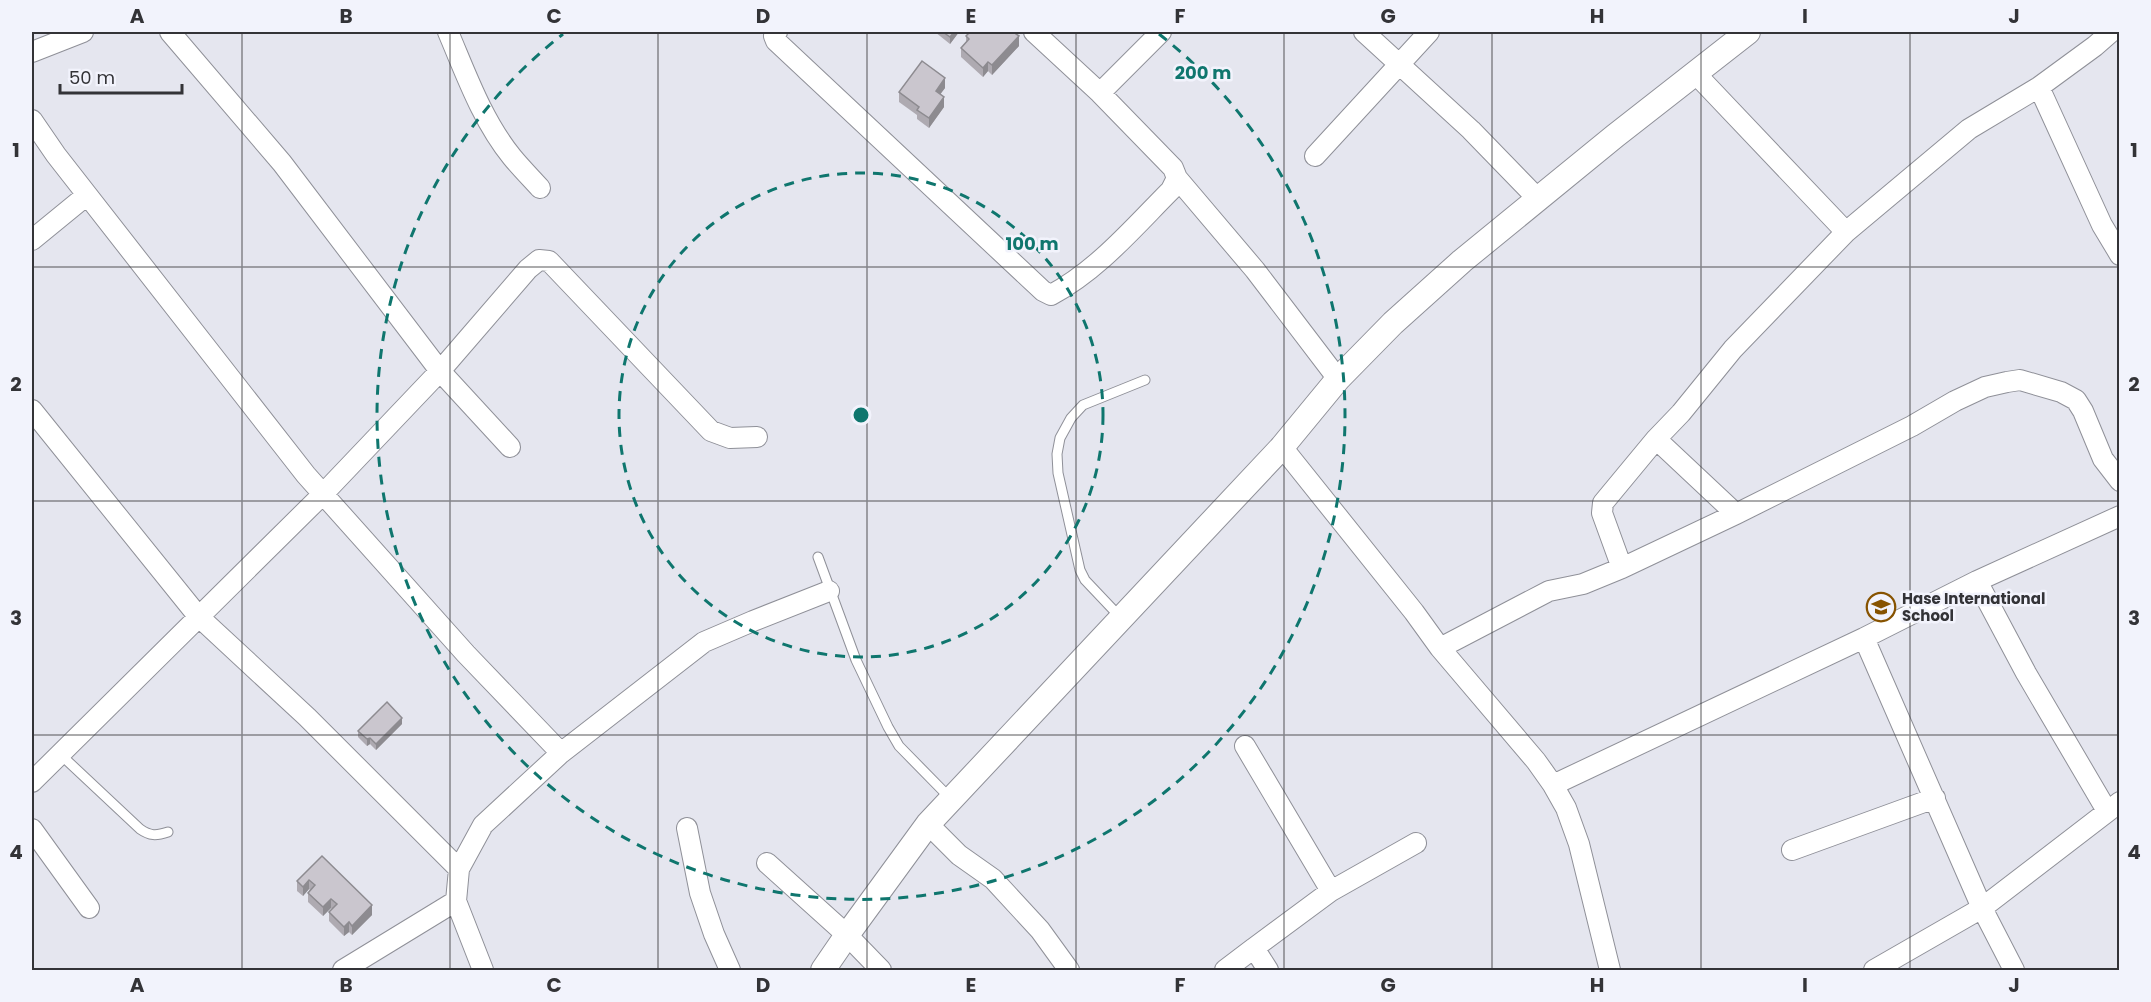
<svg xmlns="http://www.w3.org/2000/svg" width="2151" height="1002" font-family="Poppins,sans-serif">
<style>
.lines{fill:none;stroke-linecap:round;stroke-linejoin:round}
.service-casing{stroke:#8f9098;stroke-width:11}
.minor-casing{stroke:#8f9098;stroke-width:22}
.tertiary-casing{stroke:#8f9098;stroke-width:26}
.service{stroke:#fff;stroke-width:9}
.minor{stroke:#fff;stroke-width:20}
.tertiary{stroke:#fff;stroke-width:24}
.wall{fill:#aeaab1}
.shaded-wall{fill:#8d8b90}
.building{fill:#cac6ce;stroke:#8d8b90;stroke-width:1.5}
.grid{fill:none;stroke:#333337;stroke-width:1.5;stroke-opacity:0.55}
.ring{fill:none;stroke:#0f766e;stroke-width:3;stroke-dasharray:10 8}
.labels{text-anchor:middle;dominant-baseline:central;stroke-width:5;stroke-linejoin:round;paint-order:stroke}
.poi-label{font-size:15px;font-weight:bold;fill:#333337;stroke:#f2f3fc;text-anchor:start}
.centre{fill:#0f766e;stroke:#f2f3fc;stroke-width:3}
.ring-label{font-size:18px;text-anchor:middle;font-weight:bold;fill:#0f766e;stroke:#f2f3fc;stroke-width:5;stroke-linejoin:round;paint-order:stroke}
.neatline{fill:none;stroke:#333337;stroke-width:2}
.grid-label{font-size:20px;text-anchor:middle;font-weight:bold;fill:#333337}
</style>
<rect width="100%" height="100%" fill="#e5e6ef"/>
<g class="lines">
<g class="service-casing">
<path id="service" d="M818,557L856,660L888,727L899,746L951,799
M1121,618L1085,580L1080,570L1058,473L1057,454L1060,438L1071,418L1083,405L1145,380
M60,754L140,829C150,836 156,836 168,832"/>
</g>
<g class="minor-casing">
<path id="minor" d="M170,32L282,163L440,371L528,269L539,260L549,261L711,431L730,438L757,437
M448,32C466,74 482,120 512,157C521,168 531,178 540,188
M777,32L774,36L776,41L1043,291L1051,295C1098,270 1134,227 1171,190L1177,178L1173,168L1100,93L1034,32
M1364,32L1471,130L1539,200
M32,52L83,32
M1695,73L1846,232
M2039,87L2102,225L2120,255
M1100,93L1161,32
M32,120L56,155L306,475L466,654L561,753
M1315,156L1429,32
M1177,178L1255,270L1338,379
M32,240L87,195
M32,410L198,616L307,717L459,869
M1656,439L1736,514
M1282,447L1414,612L1440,648L1536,761L1553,785L1566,808L1579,844L1610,970
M1622,568L1602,513L1603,503L1656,439L1681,413L1733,349L1846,232L1969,129L2039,87L2095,46L2111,32
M1977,581L2026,673L2107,811
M1864,638L1982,908L2014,970
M1440,648L1549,591L1583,584L1622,568L1736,514L1912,426L1955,401L1985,387L2007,382L2020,380L2061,392L2076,400L2083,411L2103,459L2120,481
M1245,746L1331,891
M32,782L323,494L440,371L510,447
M1553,785L1864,638L1977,581L2120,516
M928,824L959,855L993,879L1040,930L1069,970
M687,828L700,893L714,934L730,970
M32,829L89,908
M1792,850L1935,798
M767,863L847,935L881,970
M343,970L456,901
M483,970L456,901L459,869L483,825L561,753L704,642L753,621L829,591
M1225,970L1254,948
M1268,970L1254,948L1331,891L1416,843
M1874,970L1982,908L2120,802"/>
</g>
<g class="tertiary-casing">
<path id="tertiary" d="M823,970L847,935L928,824L1282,447L1338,379L1393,323L1462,261L1615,136L1748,32"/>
</g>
<use href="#service" class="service"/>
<use href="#minor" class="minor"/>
<use href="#tertiary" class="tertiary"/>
</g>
<path class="wall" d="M935,32H959L950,44Z
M966,36L1019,46L992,75L988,71L983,77L961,57V48L966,42Z
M945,88L940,94L944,107L929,128L917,119V115L899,102V92Z
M402,724L376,750L370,744L367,746L358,737V731Z
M322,856L372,915L352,935L349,932L344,936L329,921V912L332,909L331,908L323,916L308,902V893L310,890L309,889L303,896L297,891V881Z"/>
<path class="shaded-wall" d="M954,32H959L950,44V37Z
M1019,36V46L992,75V65Z
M988,62V71L983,77V68Z
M945,78V88L936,100V91Z
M944,97V107L929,128V118Z
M402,718V724L376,750V744Z
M370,738V744L367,746V739Z
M309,880V889L303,896V887Z
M331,899V908L323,916V907Z
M372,905V915L352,935V926Z
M349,922V932L344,936V927Z"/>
<path class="building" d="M943,32H954L950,37Z
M970,32H1013L1019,36L992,65L988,62L983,68L961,48L969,39L966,36Z
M922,61L945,78L936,91L944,97L929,118L917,110L919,107L899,92Z
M387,702L402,718L376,744L370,738L367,739L358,731Z
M322,856L372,905L352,926L349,922L344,927L329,912L337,904L331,899L323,907L308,893L315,885L309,880L303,887L297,881Z"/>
<path class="grid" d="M242,32V970M450,32V970M658,32V970M867,32V970M1076,32V970M1284,32V970M1492,32V970M1701,32V970M1910,32V970M32,267H2120M32,501H2120M32,735H2120"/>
<g class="ring">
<circle cx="861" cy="415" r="242"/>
<path d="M1159 34A484 484 0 1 1 563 34"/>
</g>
<defs>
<g id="school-ring" transform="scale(1.5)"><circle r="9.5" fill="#f2f3fc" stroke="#875300" stroke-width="1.5"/><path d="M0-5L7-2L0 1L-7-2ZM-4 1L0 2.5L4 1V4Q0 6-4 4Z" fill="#875300"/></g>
</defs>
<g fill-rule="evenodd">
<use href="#school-ring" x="1881" y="607"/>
</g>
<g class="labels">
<g class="poi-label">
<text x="1902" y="598">Hase International<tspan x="1902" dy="17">School</tspan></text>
</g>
</g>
<circle cx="861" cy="415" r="9" class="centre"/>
<g class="ring-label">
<text x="1203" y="79">200 m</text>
<text x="1032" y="250">100 m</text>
</g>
<rect width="2151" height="1002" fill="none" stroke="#f2f3fc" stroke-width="66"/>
<path d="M60 84v9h122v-9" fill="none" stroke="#333337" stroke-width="3"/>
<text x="69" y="84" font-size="18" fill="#333337" stroke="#f2f3fc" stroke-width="4.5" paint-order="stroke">50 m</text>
<rect x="33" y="33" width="2085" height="936" class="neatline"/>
<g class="grid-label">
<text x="137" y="23">A</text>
<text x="346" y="23">B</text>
<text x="554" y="23">C</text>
<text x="763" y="23">D</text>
<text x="971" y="23">E</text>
<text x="1180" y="23">F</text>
<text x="1388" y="23">G</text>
<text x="1597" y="23">H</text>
<text x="1805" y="23">I</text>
<text x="2014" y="23">J</text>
<text x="16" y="157">1</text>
<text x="2134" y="157">1</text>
<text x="16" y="391">2</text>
<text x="2134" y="391">2</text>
<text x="16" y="625">3</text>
<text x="2134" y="625">3</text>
<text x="16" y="859">4</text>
<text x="2134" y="859">4</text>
<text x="137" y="992">A</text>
<text x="346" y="992">B</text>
<text x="554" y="992">C</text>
<text x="763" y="992">D</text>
<text x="971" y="992">E</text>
<text x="1180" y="992">F</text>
<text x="1388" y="992">G</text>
<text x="1597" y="992">H</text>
<text x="1805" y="992">I</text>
<text x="2014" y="992">J</text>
</g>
</svg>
